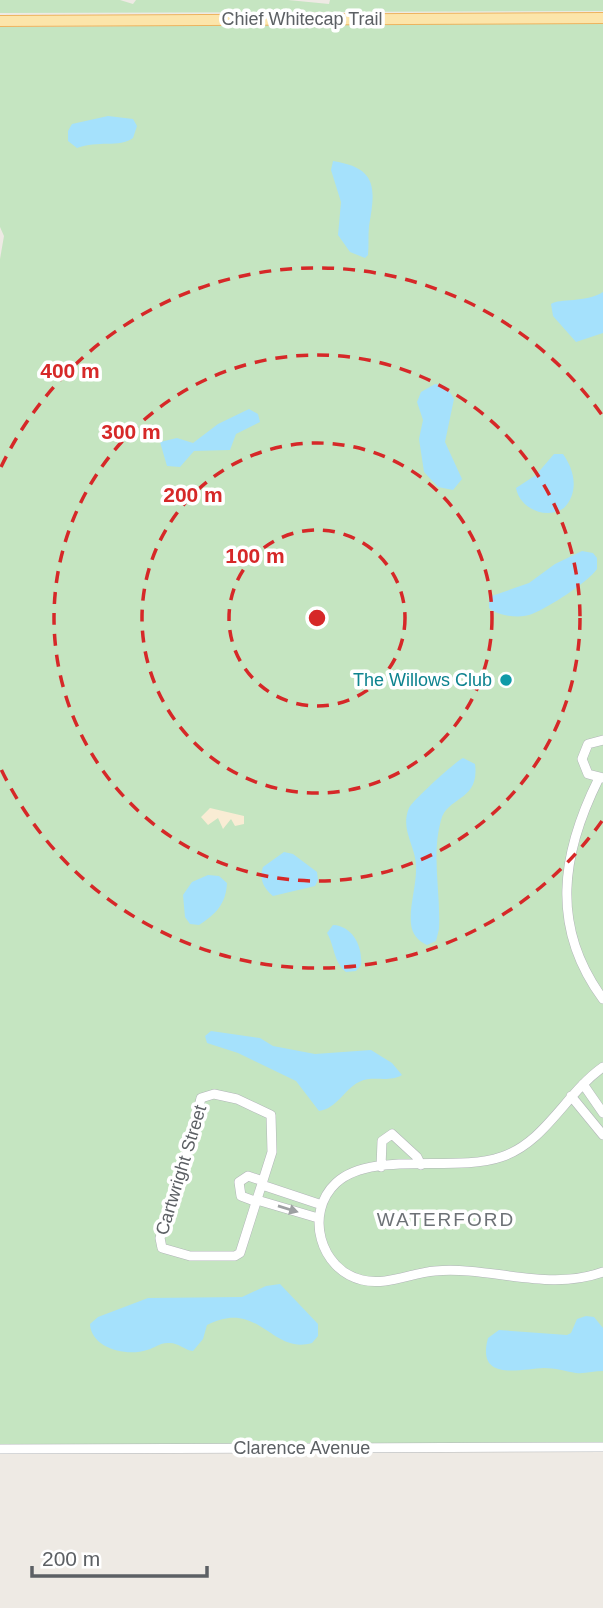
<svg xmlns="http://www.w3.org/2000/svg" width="603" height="1608" font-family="Arial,sans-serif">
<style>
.green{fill:#c5e5c1}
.sand{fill:#f9ecd4}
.water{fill:#a5e1fc}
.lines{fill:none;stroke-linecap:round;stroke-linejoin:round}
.minor-casing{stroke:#b1b5b8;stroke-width:10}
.major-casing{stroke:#edb35e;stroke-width:12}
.minor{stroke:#fff;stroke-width:9}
.major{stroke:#fce5aa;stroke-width:10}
.oneway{fill:#9da0a2}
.ring{fill:none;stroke:#d62828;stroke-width:3.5;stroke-dasharray:12 9}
.culture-dot{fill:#0f9aa8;stroke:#fff;stroke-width:2.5}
.labels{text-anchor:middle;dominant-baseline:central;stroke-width:7;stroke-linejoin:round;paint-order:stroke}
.street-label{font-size:18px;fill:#5c6064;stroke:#fff}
.culture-label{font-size:18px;fill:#0d838f;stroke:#fff;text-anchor:end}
.neighbourhood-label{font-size:19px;letter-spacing:2px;fill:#6d7276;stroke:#fff}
.centre{fill:#d62828;stroke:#fff;stroke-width:3.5}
.ring-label{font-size:21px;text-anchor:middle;font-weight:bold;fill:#d62828;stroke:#fff;stroke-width:7;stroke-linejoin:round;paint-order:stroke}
</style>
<rect width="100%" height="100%" fill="#eeeae4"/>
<path class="green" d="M0,0H120L133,4L136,0H288L329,4L330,0H603V11L0,13Z
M603,23V1443L0,1445V259L4,236L0,227V27Z"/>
<path class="sand" d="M210,808L244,816V824L235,826L231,819L223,829L218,818L208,825L201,817Z"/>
<path class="water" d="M108,116L133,119L137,126L133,138C119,148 98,140 77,148L68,141V131L72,124Z
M333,161C377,168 376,187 369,226C368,236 369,245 368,255L365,258L350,252L338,235L341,202L331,170Z
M603,292V333L576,342L553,316L551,304C560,298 585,303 603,292Z
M435,384L446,386L454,399L445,442L462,479L453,490L438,487L424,472L419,439L423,420L417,402L421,392Z
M249,409L258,414L260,422L236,434L230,450L194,451L180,467L167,466L160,442L177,438L193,443L218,424Z
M554,454H563C575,471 579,492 564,508C546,520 520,509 516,488L536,475Z
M582,551L593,553L597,558V569C587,583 549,607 532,614C521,619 497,616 489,608V597L529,583L555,564Z
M463,758L475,764C480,801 448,796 441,820C431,855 441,893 439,929L436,941L427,945C418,941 412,934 411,924C409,906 417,885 416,865C415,845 400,829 409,808C412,801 456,761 463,758Z
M284,852L293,854L317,872L318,880L315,886L273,896C263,888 259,878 263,867Z
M208,875L219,876L227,883C226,904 216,914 199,925L190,924L185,917L183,895L192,882Z
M333,925C353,926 363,947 361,965L356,971L346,972C333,961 335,947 327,933Z
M211,1031L260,1038L273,1046L315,1054L371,1050L392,1063L402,1075C389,1083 372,1075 359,1082C343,1090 338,1108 319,1111L296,1081L238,1053L207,1043L205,1036Z
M280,1284L318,1324V1336L312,1343C271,1355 259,1298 207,1325L203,1339L193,1351C184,1350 178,1342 168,1343C159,1343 155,1348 147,1350C126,1357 91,1348 90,1324L98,1317L148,1298L242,1297L266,1286Z
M586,1316L594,1317L603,1328V1371C594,1371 585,1374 576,1373C565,1371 555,1368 544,1368C520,1369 476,1382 488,1338L499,1330L567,1335L571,1333L577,1319Z"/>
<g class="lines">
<g class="minor-casing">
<path id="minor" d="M603,740L588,744L582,759L588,774L603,778
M599,778C561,854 550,927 603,999
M603,1067C566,1093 545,1143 501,1157C455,1173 371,1150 336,1183C304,1213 320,1270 362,1280C386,1286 411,1273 435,1271C491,1266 548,1292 603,1272
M583,1084L603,1113
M214,1094L237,1099L271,1115L272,1152L240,1253L235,1256H190L162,1248L160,1238L191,1141L201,1098Z
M571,1096L603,1135
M381,1167L382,1141L392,1134L417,1157L421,1165
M262,1185L322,1205
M257,1200L318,1218
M257,1202L241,1196L239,1182L248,1176L263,1181
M0,1449L603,1447"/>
</g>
<g class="major-casing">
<path id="major" d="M0,21L603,18"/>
</g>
<use href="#minor" class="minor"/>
<use href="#major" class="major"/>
</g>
<defs><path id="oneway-solid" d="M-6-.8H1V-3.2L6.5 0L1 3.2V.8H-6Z" transform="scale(1.75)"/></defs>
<use class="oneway" href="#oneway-solid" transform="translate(288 1209) rotate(17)"/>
<g class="ring">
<circle cx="317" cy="618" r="88"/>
<circle cx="317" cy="618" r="175"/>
<circle cx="317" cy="618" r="263"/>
<path d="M602 821A350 350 0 0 1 1 769M1 467A350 350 0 0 1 602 415"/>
</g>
<circle class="culture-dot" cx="506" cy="680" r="7"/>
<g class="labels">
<g class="street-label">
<text x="302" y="19">Chief Whitecap Trail</text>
<text transform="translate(181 1170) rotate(-73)">Cartwright Street</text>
<text x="302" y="1448">Clarence Avenue</text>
</g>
<g class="culture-label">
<text x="492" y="680">The Willows Club</text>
</g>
<g class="neighbourhood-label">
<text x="446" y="1219">WATERFORD</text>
</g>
</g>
<circle cx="317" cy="618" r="10" class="centre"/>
<g class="ring-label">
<text x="70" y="378">400 m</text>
<text x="131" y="439">300 m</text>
<text x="193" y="502">200 m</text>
<text x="255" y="563">100 m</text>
</g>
<path d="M32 1566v10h175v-10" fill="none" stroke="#5c6064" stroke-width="3.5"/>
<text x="42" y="1566" font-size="21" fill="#5c6064" stroke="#ffffff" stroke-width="5" paint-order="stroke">200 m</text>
</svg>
